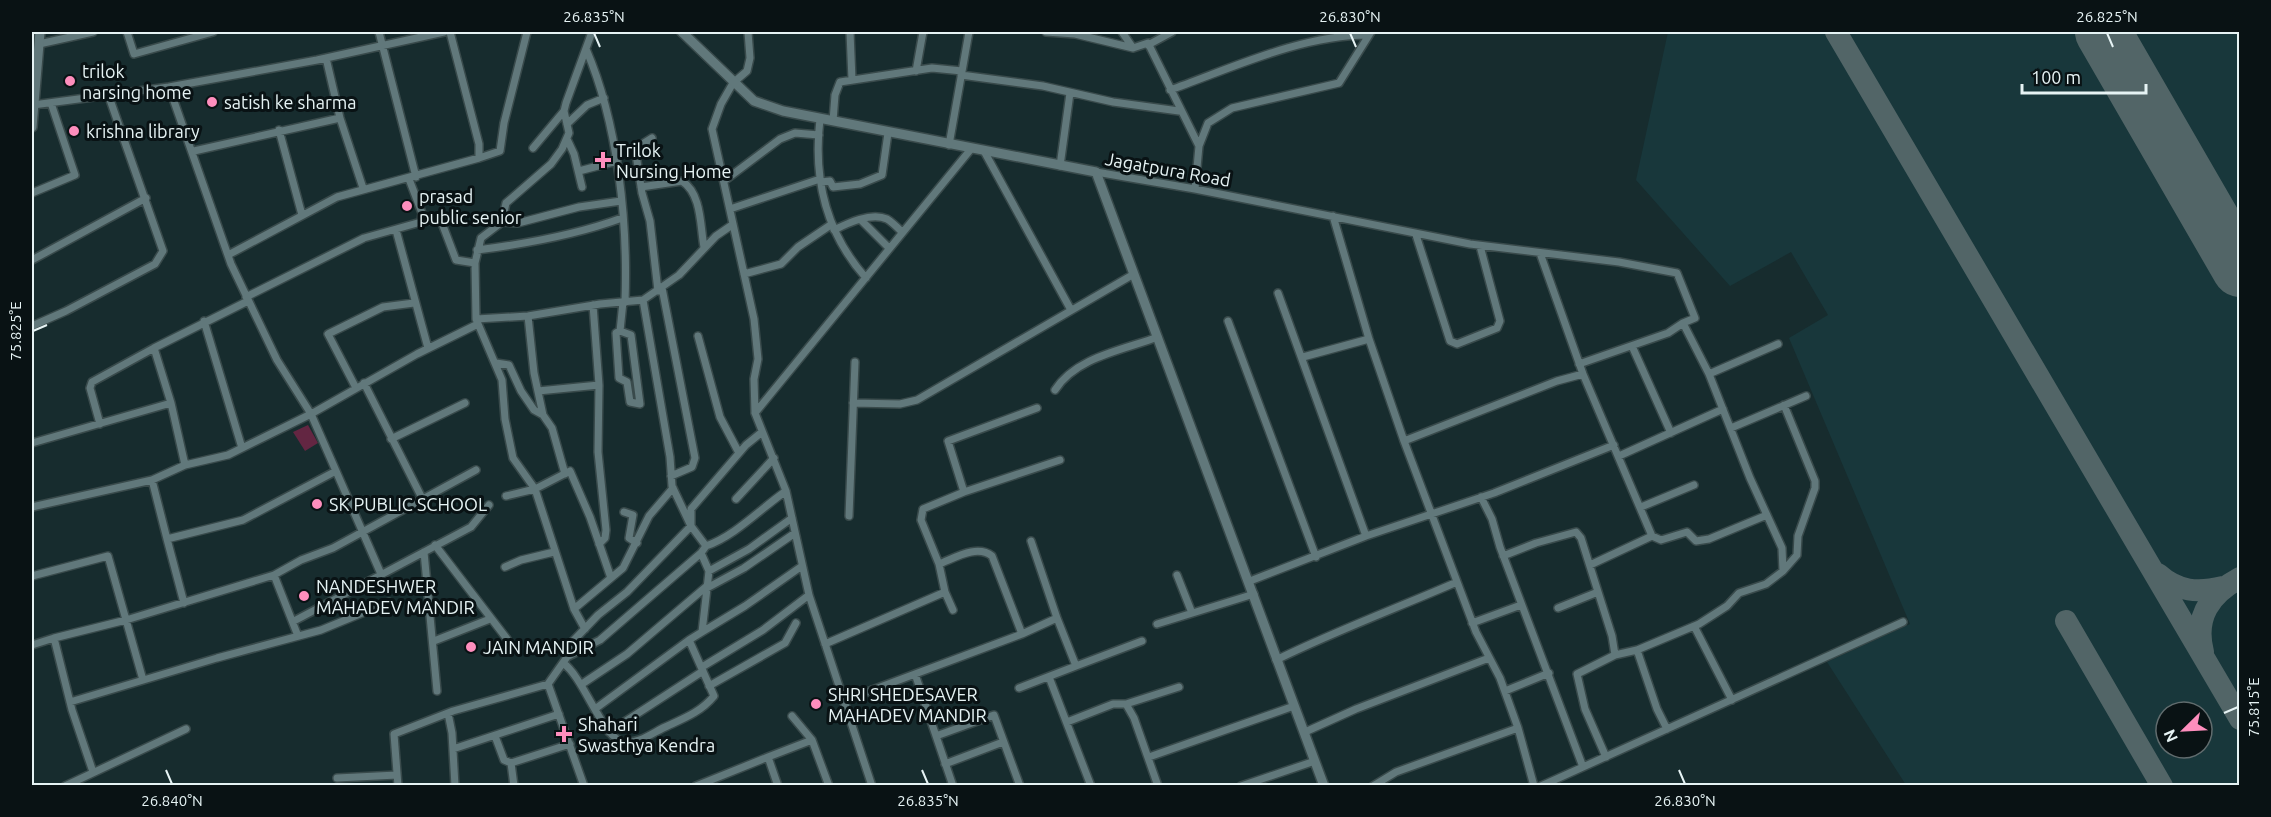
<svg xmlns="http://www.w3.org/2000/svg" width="2271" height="817" font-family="Ubuntu,sans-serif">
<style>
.built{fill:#18373b;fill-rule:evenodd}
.green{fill:#632642}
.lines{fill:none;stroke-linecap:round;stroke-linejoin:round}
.taxiway{stroke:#526567;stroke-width:22}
.runway{stroke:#526567;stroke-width:56}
.street-casing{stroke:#394a4b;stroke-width:10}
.secondary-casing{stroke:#394a4b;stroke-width:12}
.street{stroke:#61787b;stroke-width:7}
.secondary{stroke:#61787b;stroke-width:9}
.ticks{fill:none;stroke:#e6f3f4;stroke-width:2}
.poi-dot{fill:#fe8ebd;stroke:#091214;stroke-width:2}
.labels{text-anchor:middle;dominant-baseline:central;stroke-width:6;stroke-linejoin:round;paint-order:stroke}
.poi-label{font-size:18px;fill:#e6f3f4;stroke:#091214;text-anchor:start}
.street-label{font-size:18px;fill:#e6f3f4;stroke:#091214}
.neatline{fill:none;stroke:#e6f3f4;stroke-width:2}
.ticks-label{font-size:15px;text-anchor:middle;fill:#e6f3f4}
</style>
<rect width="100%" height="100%" fill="#172c2e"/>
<path class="built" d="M1668,32H2239V785H1906L1827,662L1910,624L1789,338L1828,315L1791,252L1730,286L1636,180ZM2166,712H2202V748H2166Z"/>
<path class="green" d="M308,425L318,443L305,451L293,432Z"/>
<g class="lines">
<path class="taxiway" d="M1836,32L2240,719
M2158,574C2178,592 2198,593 2223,587
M2066,621L2162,786
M2203,652C2194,617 2210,594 2240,578"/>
<path class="runway" d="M2103,32L2240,269"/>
<g class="street-casing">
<path id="street" d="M127,32L134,54L213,32
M379,32L416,177
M748,32L750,58L747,71L733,83L721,104L712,129L754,319L758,359L754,379L755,413L786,491L809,595L872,786
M850,32L852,80
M1046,32L1075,34L1133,48
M1122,32L1133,48L1148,43L1199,146L1195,189
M39,44L93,32
M1148,45L1172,32
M586,49C618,123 628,222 625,302
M326,58L340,118L363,188
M916,71L923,32
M961,75L1043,86L1113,102L1179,111
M169,87L317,60L444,32
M1170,90C1232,68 1301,35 1368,35
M33,105L169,87L231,264L277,360L311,414L336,471
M820,119C813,178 826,233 866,278
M833,121L835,95L840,82L932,68L962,71
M567,124L587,105L604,98
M279,130L302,215
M567,139L574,154L582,187
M949,145L969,32
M1199,146L1208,123L1232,108L1339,83L1371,32
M533,148L564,111
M635,148L642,193L650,221L658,291
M194,151L340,118
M984,151L1071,310
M616,155L633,150L652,138
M479,158L500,151L504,123L527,32
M1060,166L1070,93
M579,171L617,161
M1096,172L1195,189L1470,244L1619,262L1677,273L1695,318L1683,323L1709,374L1750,478L1782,548L1783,571L1766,584L1739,593L1727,606L1699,624L1637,650L1657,709L1667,729
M724,181L780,139L795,133L819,135
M821,182L830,181L833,187L860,184L882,175L888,133
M641,187L682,181C702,194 700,226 704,247
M32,193L75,175L51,103
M730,209L820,179
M1333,216L1369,339L1404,441L1476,632L1500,678L1518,728L1534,786
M861,220L889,248
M421,222L440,218L456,260L475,263
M502,222L518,223L579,207L621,201
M396,230L428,348
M834,230C848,223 871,212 887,219C892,222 898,228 902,232
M1416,235L1450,341L1457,344L1497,328L1500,321L1480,246
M477,250C525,244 576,235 622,218
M1540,253L1583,374L1652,536L1661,540L1687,532L1696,541L1709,539L1767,515
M228,255L337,197L479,158V144L450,32
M32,260L146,198
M744,274L781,264L798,247L832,224
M662,288L695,458L692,467L671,476
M1278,293L1366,536L1494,493L1614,445
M246,297L364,238L421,222L422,213L409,179
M528,316L534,373L543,415
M476,319L528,316L600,304L643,300L679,275L716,236L732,225
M204,321L242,448
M1228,321L1316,557
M32,326L66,311L155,264L163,251L108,94
M620,331L631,335L640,404L630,402L627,382L619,378L616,333L620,331L623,302
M698,336L720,417L739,453
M1632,346L1671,433
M154,348L248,301
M1303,357L1369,339
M496,363L509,365L521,391L534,410L543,415L552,428L565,474
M1579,364L1668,333L1683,323
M1709,374L1778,344
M364,383L423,500
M356,388L328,334L383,307L414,303
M1055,390C1076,357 1123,350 1158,337
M538,391L599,385L593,305
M853,403L900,404L917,400L1134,274
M755,413L971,149
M100,424L90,388L92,382L154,348L171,403
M1731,428L1806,396
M391,439L465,403
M1404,441L1557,381L1583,374
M32,443L171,403L185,465
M1619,456L1723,409
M152,480L167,539
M964,492L948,441L1037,408
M506,496L535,489L570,471L590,517L611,578
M1481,497L1492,519L1500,547L1583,767
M736,499L774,458
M32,507L152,480L185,465L228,455L311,414L417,354L478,324
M1641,507L1694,485
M624,512L633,515L629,538L637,543
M849,516L855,362
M599,544L605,538L606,530L598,452L599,385
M435,545L507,639
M706,546C735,536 760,509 786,491
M424,552L437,691
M1503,556L1536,543L1576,532L1581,538L1612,636L1615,655L1577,674L1585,709L1606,757
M939,564C955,558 977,544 992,556L1022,634
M1590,565L1652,536
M505,567L521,560L554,552
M709,571L749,549L792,518
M1783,571L1797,555L1798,536L1815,488V481L1784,405
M274,575L298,636
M1177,575L1192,613
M32,576L108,556L143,680
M1250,581L1366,536
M707,588L744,568L795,533
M945,592L953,610
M184,603L167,539L243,520L336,471L381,574
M1558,608L1598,592
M574,609L623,568L649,516L673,488
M294,621L471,527L489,505
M1472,623L1521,605
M1157,624L1254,594
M1694,626L1732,700
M585,629L574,609L535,489L513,458L505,419L502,380L476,319L475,263L481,238L502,222L506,203L551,164L562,149L569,133L564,111L566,103L592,32
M702,632L745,606L802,566
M54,638L126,620L274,575L301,560L333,548L476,470
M434,641L490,619
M825,644L945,592L939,564L921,520L923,509L964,492L1060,460
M32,645L54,638L72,710L93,772
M1615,655L1637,650
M567,657L600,640L701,553
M1276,660C1335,631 1397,608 1457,582
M563,663C584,677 603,740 624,742C638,744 651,734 663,728C682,719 700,713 714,696L689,640L702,632L709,571L701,553L706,546L691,526L672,486L670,457L643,300
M1076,666L1142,641
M702,667L763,630L809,595
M915,674L1022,634L1057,618L1031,541
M1049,677L1091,786
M548,684L584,786
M582,684L627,654L707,586
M709,686L785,643L796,623
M1019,688L1076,666L1057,618
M1505,691L1549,673
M843,701L915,674L953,786
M70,702L217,658L321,630L389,602
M1126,704L1179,687
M595,709L689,640
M448,713L452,733L455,786
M792,716L812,740L829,786
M1067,722L1113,704H1126L1134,718L1158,786
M609,732L703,671
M1305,732L1356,709L1489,658
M495,736L504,760L511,763L514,786
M936,736L994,715L1020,786
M453,749L559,714
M1149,757L1294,706
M511,763L570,744
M945,764L1003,742
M337,778L397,775
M65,786L186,729
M398,786L394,734L453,711L548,684L567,657L573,641L598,615L627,592L691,526V509L746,445L762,432
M696,786L768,757
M778,786L768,757L812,740
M1241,786L1315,761
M1373,786L1396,772L1518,728
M1541,786L1903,622"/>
</g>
<g class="secondary-casing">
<path id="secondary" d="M682,32L754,101L783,111L1096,172L1324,786
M32,127L40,32"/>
</g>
<use href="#street" class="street"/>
<use href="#secondary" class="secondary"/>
</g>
<path class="ticks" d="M594,33L600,47M1350,33L1356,47M2107,33L2113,47M33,331L47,325M2224,713L2238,707M166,770L172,784M922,770L928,784M1679,770L1685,784"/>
<g class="poi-dot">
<circle cx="70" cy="81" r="6"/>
<circle cx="212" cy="102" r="6"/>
<circle cx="74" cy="131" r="6"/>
<path d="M600 151h6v6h6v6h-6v6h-6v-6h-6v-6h6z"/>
<circle cx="407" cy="206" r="6"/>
<circle cx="317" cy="504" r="6"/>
<circle cx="304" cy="596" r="6"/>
<circle cx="471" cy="647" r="6"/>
<circle cx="816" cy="704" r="6"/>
<path d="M561 725h6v6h6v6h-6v6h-6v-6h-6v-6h6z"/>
</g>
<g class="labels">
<g class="poi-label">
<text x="82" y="71">trilok<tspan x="82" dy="21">narsing home</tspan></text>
<text x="224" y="102">satish ke sharma</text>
<text x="86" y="131">krishna library</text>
<text x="616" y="150">Trilok<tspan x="616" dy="21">Nursing Home</tspan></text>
<text x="419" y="196">prasad<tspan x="419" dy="21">public senior</tspan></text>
<text x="329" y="504">SK PUBLIC SCHOOL</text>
<text x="316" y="586">NANDESHWER<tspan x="316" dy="21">MAHADEV MANDIR</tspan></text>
<text x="483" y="647">JAIN MANDIR</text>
<text x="828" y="694">SHRI SHEDESAVER<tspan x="828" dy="21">MAHADEV MANDIR</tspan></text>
<text x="578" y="724">Shahari<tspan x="578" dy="21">Swasthya Kendra</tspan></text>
</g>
<g class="street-label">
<text transform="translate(1168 169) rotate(10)">Jagatpura Road</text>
</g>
</g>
<rect width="2271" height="817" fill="none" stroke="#091214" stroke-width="66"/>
<g transform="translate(2184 730) rotate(246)"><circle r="28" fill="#091214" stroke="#616c6e" stroke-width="1.5"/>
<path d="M0-4.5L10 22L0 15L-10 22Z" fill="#fe8ebd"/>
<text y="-9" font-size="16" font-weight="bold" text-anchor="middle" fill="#e6f3f4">N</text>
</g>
<path d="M2022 84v9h124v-9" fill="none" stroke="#e6f3f4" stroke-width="3"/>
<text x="2031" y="84" font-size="18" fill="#e6f3f4" stroke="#091214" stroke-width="4.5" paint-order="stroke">100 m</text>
<rect x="33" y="33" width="2205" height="751" class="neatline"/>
<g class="ticks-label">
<text x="594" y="22">26.835°N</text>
<text x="1350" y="22">26.830°N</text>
<text x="2107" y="22">26.825°N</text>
<text transform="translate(16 331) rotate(-90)" y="5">75.825°E</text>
<text transform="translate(2254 707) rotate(-90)" y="5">75.815°E</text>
<text x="172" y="806">26.840°N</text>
<text x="928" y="806">26.835°N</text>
<text x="1685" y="806">26.830°N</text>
</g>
</svg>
